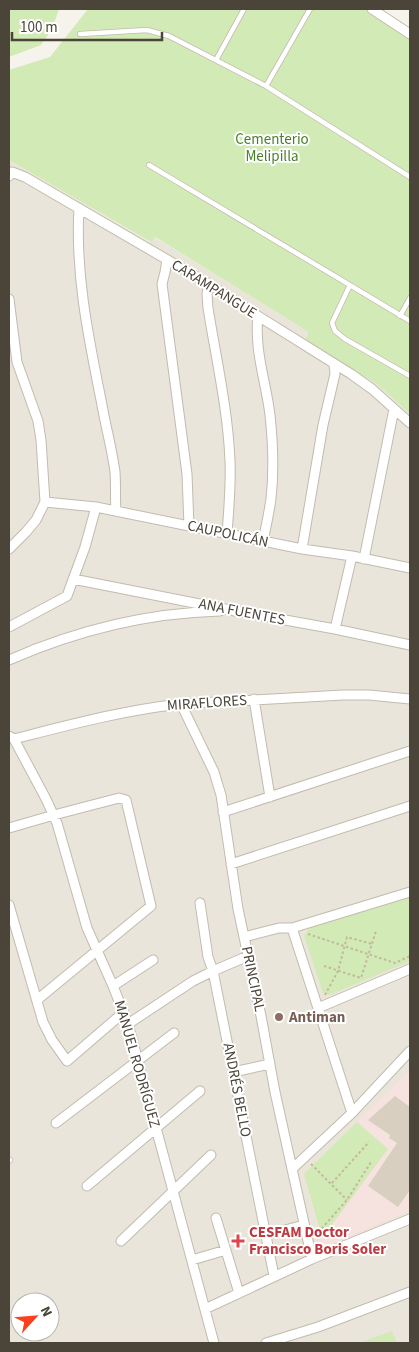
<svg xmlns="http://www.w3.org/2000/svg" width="419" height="1352" font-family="'Source Sans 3',sans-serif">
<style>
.residential{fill:#eae5da;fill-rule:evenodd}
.medical{fill:#f6e3e0}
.green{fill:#d2eab5}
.building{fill:#d8cfc1}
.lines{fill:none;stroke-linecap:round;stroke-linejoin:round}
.service-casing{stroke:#c2bbae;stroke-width:6}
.minor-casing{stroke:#c2bbae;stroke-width:11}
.path{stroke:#c4b79f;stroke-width:2;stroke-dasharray:2.5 2.5;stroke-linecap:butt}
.service{stroke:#fff;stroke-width:4.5}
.minor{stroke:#fff;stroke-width:9}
.education-dot{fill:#8d6e63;stroke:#fff;stroke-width:2}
.health-dot{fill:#e0444e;stroke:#fff;stroke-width:2}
.labels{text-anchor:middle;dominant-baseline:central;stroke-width:4;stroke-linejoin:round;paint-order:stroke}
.park-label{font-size:15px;fill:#4a7f2a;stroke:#fff}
.street-label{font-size:15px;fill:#4b4439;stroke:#fff}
.education-label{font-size:15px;font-weight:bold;fill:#785e54;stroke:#fff;text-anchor:start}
.health-label{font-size:15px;font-weight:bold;fill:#be3a42;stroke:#fff;text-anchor:start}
</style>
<rect width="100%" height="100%" fill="#f6f3ec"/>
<path class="residential" d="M9,160L150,242L154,237L310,332L305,341L377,384L410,414V1343H9ZM20,1302H50V1332H20Z"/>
<path class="medical" d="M410,1070V1211L323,1247L304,1174Z"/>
<path class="green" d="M9,9H59L52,29L41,45L9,57Z
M88,9H367L410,32V414L377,384L305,341L309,332L155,237L151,242L9,160V70L50,57Z
M410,898V961L329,995L323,993L304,936L310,927Z
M357,1122L388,1149L322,1238L304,1174Z
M392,1331L397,1343H359Z"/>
<path class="building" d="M395,1096L410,1107V1190L398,1207L368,1186L397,1143L389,1138L390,1135L368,1120Z"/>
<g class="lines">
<g class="service-casing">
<path id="service" d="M80,34L147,30L169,36L266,86L410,177
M216,60L244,9
M266,86L310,9
M149,165L410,321
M350,285L332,323L335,331L345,339L410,376
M400,316L410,298
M9,1161L10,1160"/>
</g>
<g class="minor-casing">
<path id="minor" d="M372,9L410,34
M9,176L12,172L25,177L209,284L258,316L351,374L372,389L410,423
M79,208C75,275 89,340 102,405C106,428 112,449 115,472C116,485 115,498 116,511
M167,260L165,272L162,284L187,474L189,526
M209,284L207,294L208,308C216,358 228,410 230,461C231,485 229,509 227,533
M9,299L17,362L38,421L41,440L45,502L36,520L26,532L9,549
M258,316C254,350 266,382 270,415C273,443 274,472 271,499C269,513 266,527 263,541
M45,502L96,507L302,549L352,556L410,568
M302,549L323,425L335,374L334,364
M364,559L394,409
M73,579L235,611L335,629L410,645
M9,627L67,596L85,547L96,507
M335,629L352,556
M9,660C75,631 147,613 220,611
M254,699L270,797
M181,704L214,772L221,795L238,909L261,1016L275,1092L312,1259
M9,736L14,739C69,725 124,710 181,704L343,695H369L410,699
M14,739L46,799L57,823L87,928L113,986L128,1024L214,1343
M223,812L410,751
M9,828L54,815L119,798L126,800L151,906L37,1000
M231,864L410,806
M200,903L208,957L213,971L274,1276
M9,905L43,1022L52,1040L67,1061L124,1012
M292,928L352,1113
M244,937L279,928H292L410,892
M113,986L153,960
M318,1008L410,969
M128,1024L193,981L213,971L248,956
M233,1072L270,1064
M56,1123L174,1033
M292,1169L352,1113L410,1051
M87,1186L200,1091
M216,1218L239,1293
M266,1235L304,1225
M121,1241L211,1155
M192,1260L226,1250
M205,1309L312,1259L410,1219
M266,1343L318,1327L410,1292"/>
</g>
<path class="path" d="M308,934L395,963L410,956
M324,966L361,978L376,931
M325,995L338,971L347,937L372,944
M311,1164L347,1200
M332,1183L369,1142
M315,1236L347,1200L371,1162"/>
<use href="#service" class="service"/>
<use href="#minor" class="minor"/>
</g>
<circle class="education-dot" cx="279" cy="1017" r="5"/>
<path class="health-dot" d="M235.5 1233.5h5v5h5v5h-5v5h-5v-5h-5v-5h5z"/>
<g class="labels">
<g class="park-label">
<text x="272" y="139">Cementerio<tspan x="272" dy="17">Melipilla</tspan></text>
</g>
<g class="street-label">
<text transform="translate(214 289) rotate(32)">CARAMPANGUE</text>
<text transform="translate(228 534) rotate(12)">CAUPOLICÁN</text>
<text transform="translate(242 612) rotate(11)">ANA FUENTES</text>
<text transform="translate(207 703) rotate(-4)">MIRAFLORES</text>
<text transform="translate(253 979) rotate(78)">PRINCIPAL</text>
<text transform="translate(137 1064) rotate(74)">MANUEL RODRÍGUEZ</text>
<text transform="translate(237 1090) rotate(79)">ANDRÉS BELLO</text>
</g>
<g class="education-label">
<text x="289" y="1017">Antiman</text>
</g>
<g class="health-label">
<text x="249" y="1232">CESFAM Doctor<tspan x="249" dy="17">Francisco Boris Soler</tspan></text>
</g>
</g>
<rect width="419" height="1352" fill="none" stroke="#4b4439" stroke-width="20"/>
<g transform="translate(35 1317) rotate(64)"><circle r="24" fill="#ffffff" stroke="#b7b4b0"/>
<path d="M0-4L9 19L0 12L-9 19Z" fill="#fc3f1d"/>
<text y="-8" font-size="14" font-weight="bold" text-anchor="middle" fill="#4b4439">N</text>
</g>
<path d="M12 32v8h150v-8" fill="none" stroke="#4b4439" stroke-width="2.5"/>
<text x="20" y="32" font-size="15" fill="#4b4439" stroke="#ffffff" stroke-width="4" paint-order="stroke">100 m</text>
</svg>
